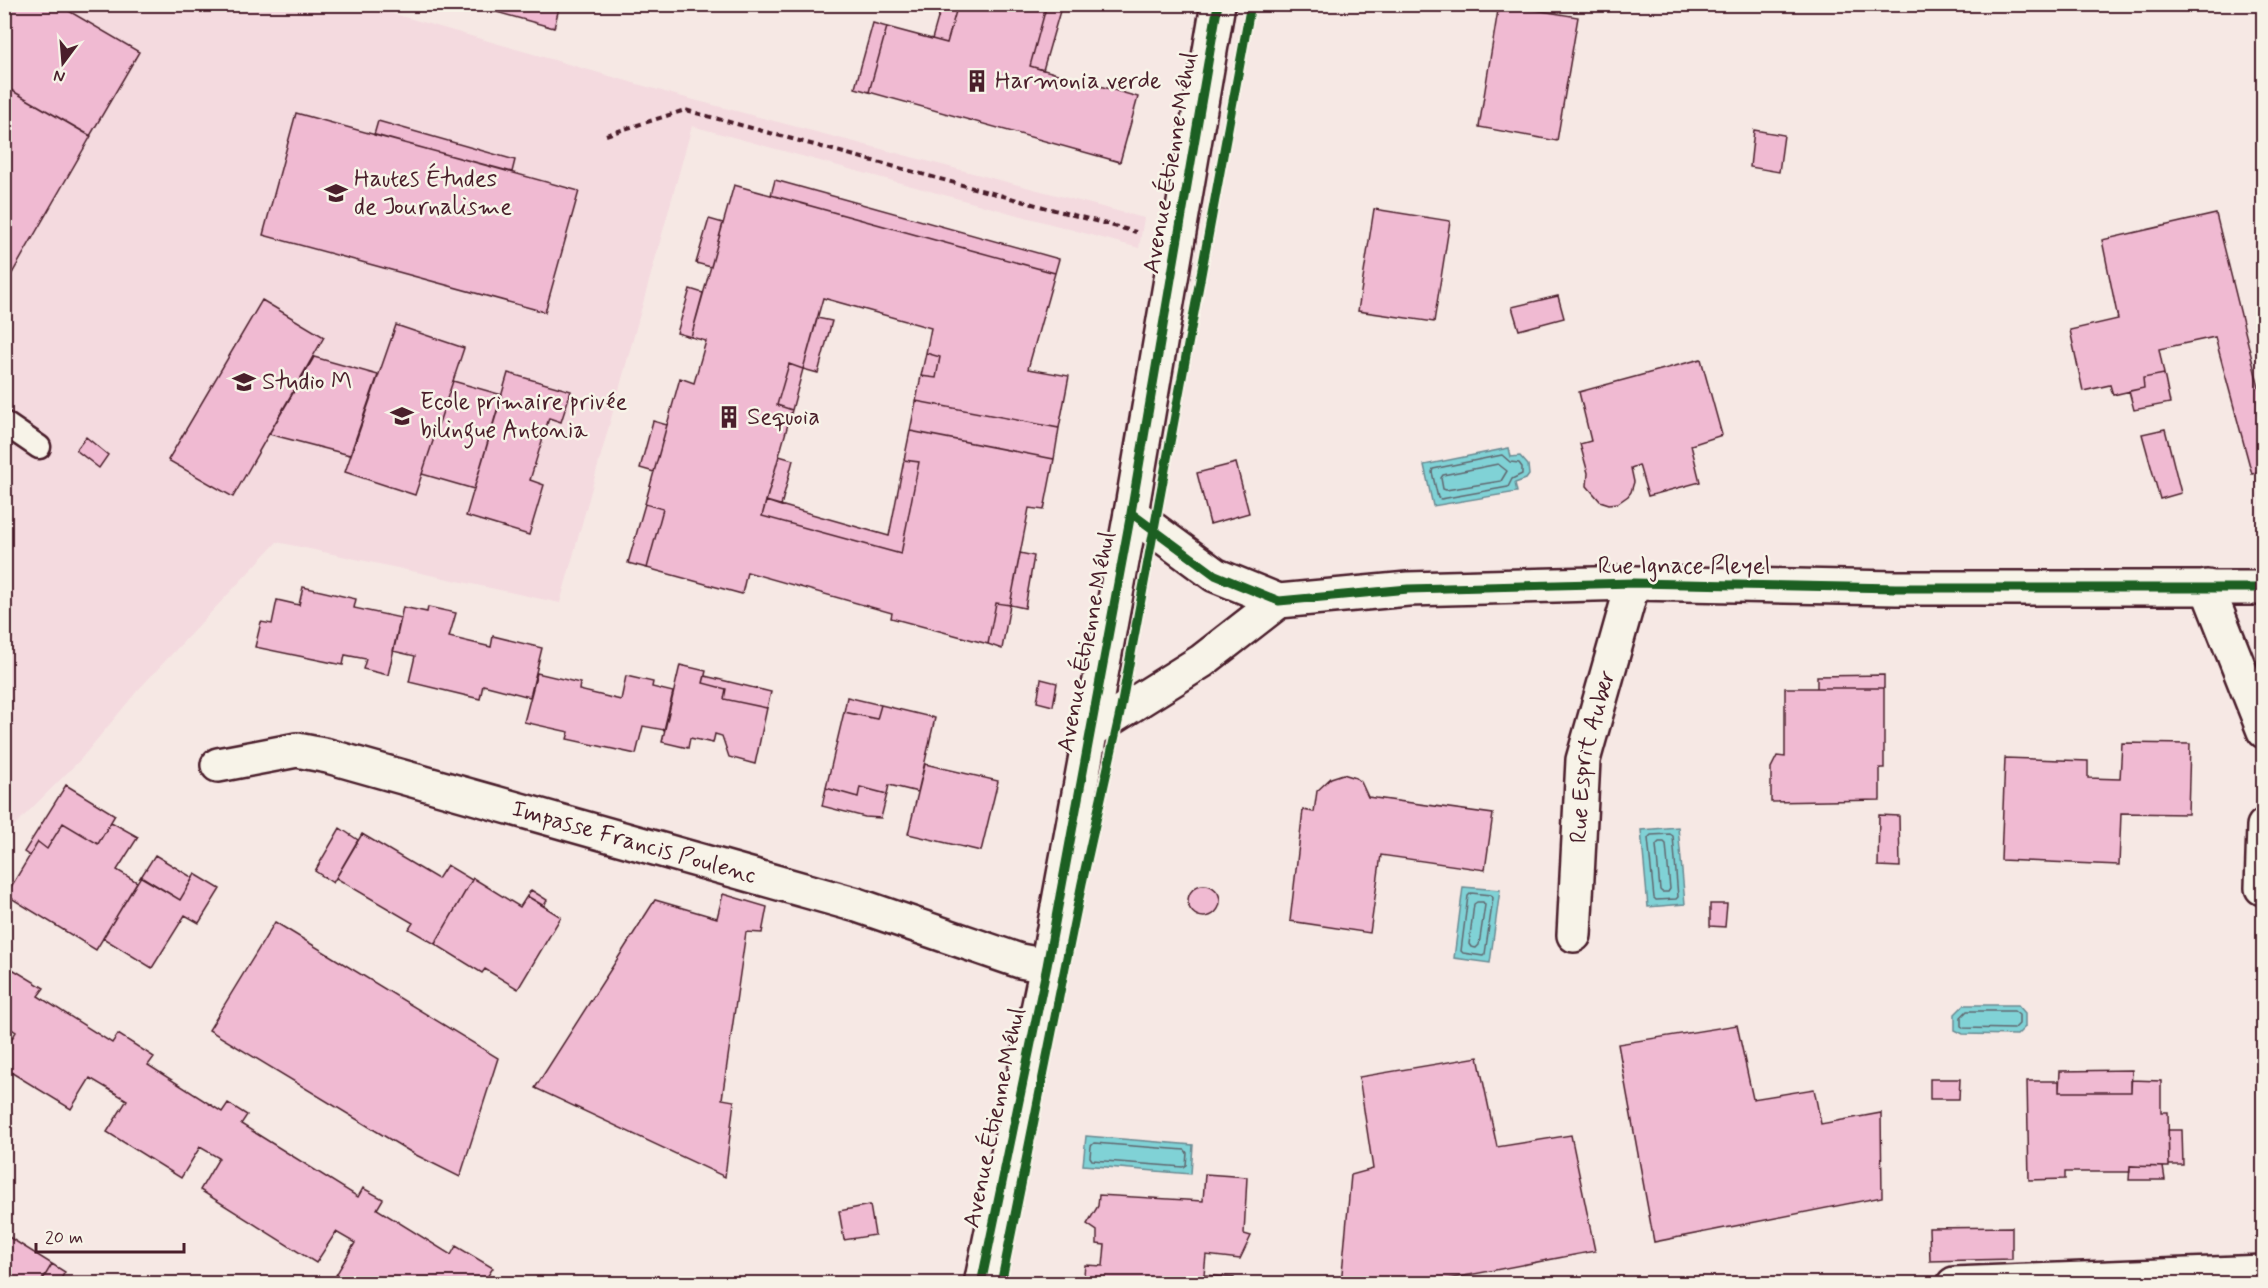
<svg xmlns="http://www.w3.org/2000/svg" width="2268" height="1288" font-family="Mynerve,sans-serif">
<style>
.built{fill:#f4dadf}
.water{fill:#80d2d6;stroke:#6a8a92;stroke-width:1.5}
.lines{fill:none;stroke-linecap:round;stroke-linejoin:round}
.shore{stroke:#60676f;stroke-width:1.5}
.building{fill:#f0bad2;stroke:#4a1f2b;stroke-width:1.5}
.lane-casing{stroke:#4a1f2b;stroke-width:27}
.street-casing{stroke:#4a1f2b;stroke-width:38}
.path{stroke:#4a1f2b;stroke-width:4;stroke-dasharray:6 4.5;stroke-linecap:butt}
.lane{stroke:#f7f3e8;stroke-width:22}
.street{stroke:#f7f3e8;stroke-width:33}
.cycleway-casing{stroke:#f7f3e8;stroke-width:13}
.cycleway{stroke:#1b5e20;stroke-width:9}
.labels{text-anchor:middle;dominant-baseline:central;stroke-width:5;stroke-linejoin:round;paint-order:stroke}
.poi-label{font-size:24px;fill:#4a1f2b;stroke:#f7f3e8;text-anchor:start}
.street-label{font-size:24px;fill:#4a1f2b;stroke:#f7f3e8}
</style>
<rect width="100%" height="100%" fill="#f6e8e4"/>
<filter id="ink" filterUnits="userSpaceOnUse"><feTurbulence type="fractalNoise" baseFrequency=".0167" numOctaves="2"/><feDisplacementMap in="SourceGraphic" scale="12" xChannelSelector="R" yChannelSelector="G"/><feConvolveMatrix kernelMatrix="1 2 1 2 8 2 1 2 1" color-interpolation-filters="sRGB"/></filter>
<g filter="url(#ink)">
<path class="built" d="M5,5H363L679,96L1144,218L1139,248L692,126L560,603L277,542L138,690L80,760L5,835Z"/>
<path class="water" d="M1509,448L1511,457L1520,456L1528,465L1529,475L1526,479L1515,483L1517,492L1433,506L1424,465Z
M1678,827L1685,904L1648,907L1641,830Z
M1463,887L1500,890L1490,963L1454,958Z
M1964,1005H2018L2025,1013V1027L2017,1035L1963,1034L1955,1030V1014Z
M1086,1136L1193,1145L1191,1174L1083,1165Z"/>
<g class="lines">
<path class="shore" d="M1502,455L1510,462L1519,463L1522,467V474L1512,479L1508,487L1441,499L1438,498L1432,472L1433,469Z
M1498,464L1507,471L1501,481L1446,490L1443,489L1441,478L1443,475Z
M1670,834L1673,836L1678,897L1676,899L1656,900L1654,898L1648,838L1651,835Z
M1659,842H1664L1666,844L1670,889L1668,892H1662L1660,890L1656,845Z
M1471,893L1491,895L1493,898L1485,954L1483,956L1463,953L1461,951L1468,896Z
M1477,902H1483L1485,905L1479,945L1476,948L1471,947L1469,944L1474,904Z
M1967,1011H2014L2019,1015V1024L2014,1029L1964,1028L1961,1026V1017Z
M1094,1143L1185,1150L1187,1153L1186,1165L1183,1167L1092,1160L1090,1157L1091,1146Z"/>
</g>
<path class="building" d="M4,4H57L139,52L90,136L4,86Z
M468,4H560L554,28Z
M942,4H958L947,43L932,39Z
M958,4H1047L1030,66L1138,97L1120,162L869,92L887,27L947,43Z
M1047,4H1062L1043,70L1030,66Z
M1499,4L1578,17L1557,141L1479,127Z
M873,23L887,27L869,92L855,88Z
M4,86L91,136L10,277L4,274Z
M296,113L579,191L545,312L263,235Z
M378,121L515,160L512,172L374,135Z
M1754,130L1784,135L1779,172L1750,167Z
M775,180L1059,259L1055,273L771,195Z
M734,185L1055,273L1028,369L1069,376L1059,428L916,401L921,376L936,378L940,357L926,353L931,328L823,298L803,369L789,364L777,405L792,410L762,516L901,554L919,462L904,460L910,431L1054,459L1044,510L1029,508L1010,605L996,603L988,644L891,618L892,613L747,572L742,594L647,568L663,509L645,504L680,378L694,383L706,341L691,337Z
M1374,209L1450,221L1434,322L1358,311Z
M2216,214L2264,408V471L2252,474L2215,337L2159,349L2164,374L2143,378L2144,388L2113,395L2110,385L2083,391L2070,330L2118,319L2102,240Z
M709,219L723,223L711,267L696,263Z
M690,289L703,293L691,337L677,333Z
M1558,296L1564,318L1519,330L1512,307Z
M262,300L324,337L233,497L168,460Z
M817,318L832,321L818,373L803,369Z
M396,325L464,348L415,495L345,472Z
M926,353L940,357L936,378L921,376Z
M314,357L378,375L350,455L269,434Z
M1701,359L1722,435L1691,445L1700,482L1648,496L1639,465L1631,468L1634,482L1631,492L1628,496L1618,503L1609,504L1600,501L1587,486L1588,473L1580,444L1591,441L1579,392Z
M789,364L803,369L792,410L777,405Z
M508,373L571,391L561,422L549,418L530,480L544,485L529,535L466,516Z
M2164,374L2170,403L2134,410L2129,391L2144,388L2143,378Z
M453,381L502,395L474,489L422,474Z
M916,401L1059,428L1054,459L910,431Z
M653,421L667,425L654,472L640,468Z
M2165,429L2181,493L2160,499L2142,434Z
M86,437L108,455L99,468L76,450Z
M779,456L793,460L781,506L766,501Z
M904,460L919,462L901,554L762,516L766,501L889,536Z
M1236,463L1249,513L1210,524L1197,473Z
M645,504L663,509L647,568L628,563Z
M1020,553L1034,556L1025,608L1010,605Z
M303,587L356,599L354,608L401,618L388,675L363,669L366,659L345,655L343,665L255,647L261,622L272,624L277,600L299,605Z
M996,603L1010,605L1002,649L988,644Z
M403,607L427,612L428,607L456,613L449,637L491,647L493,636L542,648L530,697L483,685L480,699L409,682L415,656L393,651Z
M680,665L706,671L703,683L726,689L724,699L767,708L755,764L729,757L722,736L715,734L713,743L690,738L688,748L662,742Z
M537,673L580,683L579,690L621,700L626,676L653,682L652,687L673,692L664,730L643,726L636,754L567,739L569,732L524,722Z
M1884,675V688H1817V676Z
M705,676L771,692L767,708L724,699L726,689L703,683Z
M1041,679L1057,683L1053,706L1037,702Z
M1785,688H1884V768H1880V800L1771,802V768L1777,756L1785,757Z
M847,697L881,705L877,719L844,712Z
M881,705L935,718L918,792L889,785L887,794L860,787L858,797L826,788L844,712L877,719Z
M2122,743L2190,744L2188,814L2121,813L2119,865L2001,860L2005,758L2088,761V778L2120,779Z
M925,764L998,781L981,851L908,834Z
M1343,774L1356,778L1361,782L1368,797L1493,814L1485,870L1381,855L1370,933L1290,921L1303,810L1314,812L1317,791L1331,778Z
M66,785L115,815L98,844L63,823L47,849L38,842L30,856L24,852Z
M860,787L887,794L881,818L865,817L822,806L826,788L858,797Z
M1879,815L1899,816L1900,867L1878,866Z
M111,822L138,837L117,870L137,882L96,950L6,895L38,842L47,849L63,823L98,844Z
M340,828L358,840L333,883L315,871Z
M362,834L438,879L447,865L472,880L435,944L409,929L413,923L336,878Z
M155,855L193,878L180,900L141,877Z
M195,874L220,889L199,923L185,915L152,968L103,938L141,876L180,900Z
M473,878L520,907L527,896L561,917L518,989L485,969L482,973L435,944Z
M1188 901a16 16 0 1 1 32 0a16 16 0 1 1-32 0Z
M531,890L547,900L544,906L527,896Z
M723,894L767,907L762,933L746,932L722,1099L734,1101L725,1177L535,1088L655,900L717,918Z
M1710,904H1727L1725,927L1710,926Z
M275,922L498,1058L460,1177L414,1154L209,1030Z
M4,964L44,988L38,996L112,1043L118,1034L154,1057L148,1065L222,1112L228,1103L247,1115L241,1124L358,1197L363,1188L383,1199L377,1209L451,1255L456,1246L493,1268L487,1277L497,1284H350L336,1275L355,1243L336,1232L316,1263L200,1190L219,1158L200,1147L181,1178L107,1132L127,1100L90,1078L71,1109L4,1068V1051L16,1032L4,1024Z
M1737,1025L1753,1099L1814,1089L1821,1124L1881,1113L1882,1197L1654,1242L1618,1044Z
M1478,1057L1497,1147L1571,1135L1595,1251L1422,1284H1341L1351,1175L1373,1169L1359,1077Z
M2132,1070L2131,1092H2059L2060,1071Z
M1930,1079H1960L1959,1099H1930Z
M2131,1080L2161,1081V1112H2168L2169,1167L2130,1166V1172H2065V1179L2029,1180L2027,1081H2059V1092H2131Z
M2168,1130H2182L2183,1165H2169Z
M2130,1166L2163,1167L2165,1180H2129Z
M1205,1174L1247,1177L1244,1234L1251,1236L1240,1259L1206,1255L1204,1275L1234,1278L1233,1284H1083L1085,1265L1103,1266L1105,1245L1097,1244V1231L1087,1224L1098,1206L1099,1195L1203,1201Z
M870,1205L875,1235L844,1240L839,1211Z
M2012,1227V1259L1930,1261L1929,1228Z
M4,1234L52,1264L40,1284H4Z
M52,1264L65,1272L58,1284H40Z"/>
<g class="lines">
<g class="lane-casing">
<path id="lane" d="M4,423L39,447"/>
</g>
<g class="street-casing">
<g id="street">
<path d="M1131,513L1215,575L1279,601L1408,589L1633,583L1896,588H2264"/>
<path d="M2207,587L2264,731"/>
<path d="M1089,732L1202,661L1279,601"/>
<path id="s1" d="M218,765L297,750L328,756L857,905L1020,961L1047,966"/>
<path d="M2262,888L2264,826"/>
<path id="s2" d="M1574,935L1583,760L1633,583"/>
<path d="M981,1284L1047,966L1131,513L1218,4"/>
<path d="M1954,1284L2264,1272"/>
</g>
</g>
<path class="path" d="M606,135L685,110L1136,232"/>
<use href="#lane" class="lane"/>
<use href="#street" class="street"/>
<g class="cycleway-casing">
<path id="cycleway" d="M1131,513L1215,575L1279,601L1408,589L1633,583L1896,588H2264
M981,1284L1047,966L1131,513L1218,4
M1001,1284L1082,883L1120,713L1251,4"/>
</g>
<use href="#cycleway" class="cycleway"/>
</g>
</g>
<defs>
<g id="building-bare" transform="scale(1.8)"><path d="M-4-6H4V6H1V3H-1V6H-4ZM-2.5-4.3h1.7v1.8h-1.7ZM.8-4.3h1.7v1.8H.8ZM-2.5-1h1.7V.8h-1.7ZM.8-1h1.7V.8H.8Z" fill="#4a1f2b" stroke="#f7f3e8" stroke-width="2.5" paint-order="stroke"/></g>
<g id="university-bare" transform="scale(1.8)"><path d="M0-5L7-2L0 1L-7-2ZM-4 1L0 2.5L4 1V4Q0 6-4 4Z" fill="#4a1f2b" stroke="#f7f3e8" stroke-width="2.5" paint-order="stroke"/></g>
<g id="school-bare" transform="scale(1.8)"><path d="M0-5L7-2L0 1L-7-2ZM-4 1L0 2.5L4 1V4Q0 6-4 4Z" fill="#4a1f2b" stroke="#f7f3e8" stroke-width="2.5" paint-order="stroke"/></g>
</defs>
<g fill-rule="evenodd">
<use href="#building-bare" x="977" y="81"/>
<use href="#university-bare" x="336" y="193"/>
<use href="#university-bare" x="244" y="382"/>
<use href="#school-bare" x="402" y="416"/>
<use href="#building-bare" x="729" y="417"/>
</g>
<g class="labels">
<g class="poi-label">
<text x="995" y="81">Harmonia verde</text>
<text x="354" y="179">Hautes Études<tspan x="354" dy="28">de Journalisme</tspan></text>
<text x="262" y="382">Studio M</text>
<text x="420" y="402">Ecole primaire privée<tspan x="420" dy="28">bilingue Antonia</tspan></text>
<text x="747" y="417">Sequoia</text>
</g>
<g class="street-label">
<text transform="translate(1171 163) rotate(-80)">Avenue Étienne Méhul</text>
<text x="1684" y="566">Rue Ignace Pleyel</text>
<text transform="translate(1087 642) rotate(-79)">Avenue Étienne Méhul</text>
<text stroke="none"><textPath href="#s2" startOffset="180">Rue Esprit Auber</textPath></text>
<text stroke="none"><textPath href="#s1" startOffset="430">Impasse Francis Poulenc</textPath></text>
<text transform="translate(995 1118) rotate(-78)">Avenue Étienne Méhul</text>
</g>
</g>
<rect width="2268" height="1288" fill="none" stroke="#f7f3e8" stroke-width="24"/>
<rect x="12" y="12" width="2244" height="1264" fill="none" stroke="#4a1f2b" stroke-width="2" filter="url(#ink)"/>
<g transform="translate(63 63) rotate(196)" stroke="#f7f3e8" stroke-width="4.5" paint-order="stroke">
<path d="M0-4.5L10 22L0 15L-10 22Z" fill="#4a1f2b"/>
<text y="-9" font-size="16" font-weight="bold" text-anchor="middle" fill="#4a1f2b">N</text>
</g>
<path d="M36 1243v9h148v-9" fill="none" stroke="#4a1f2b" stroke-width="3"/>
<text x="45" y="1243" font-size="18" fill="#4a1f2b" stroke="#f7f3e8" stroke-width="4.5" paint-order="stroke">20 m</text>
</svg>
